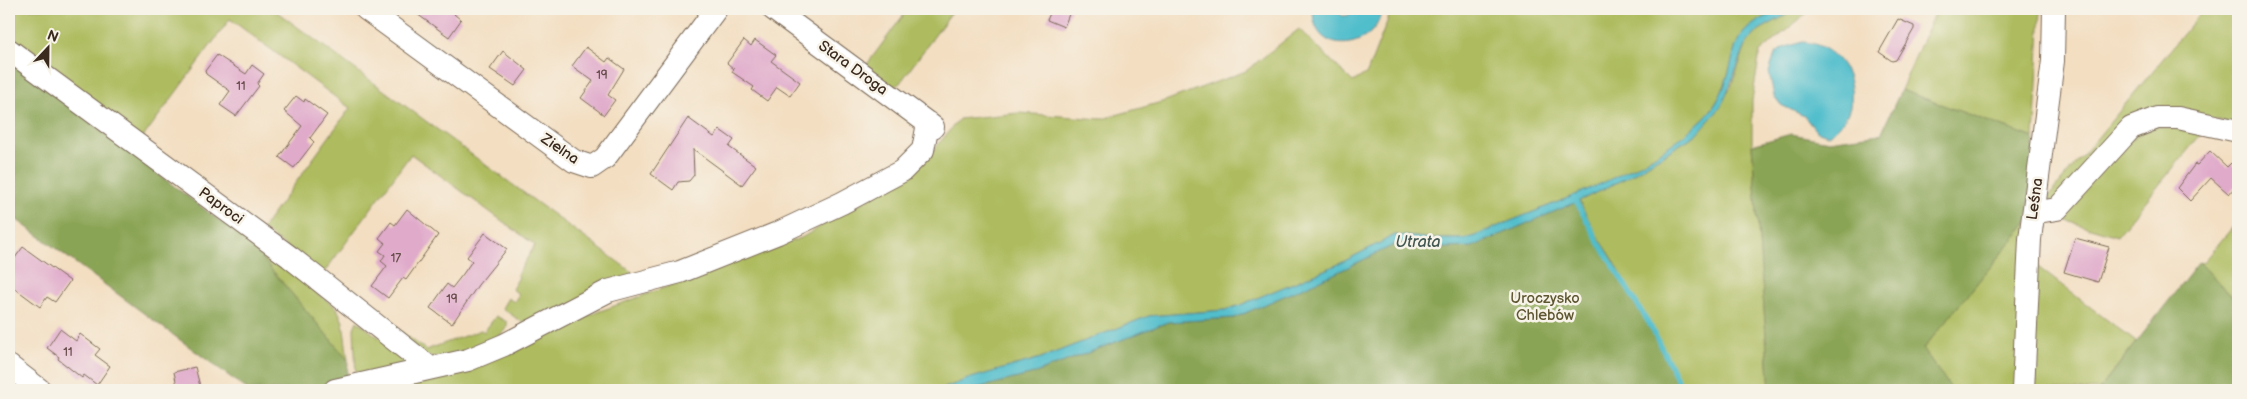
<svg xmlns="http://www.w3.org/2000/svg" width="2247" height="399" font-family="'Balsamiq Sans',sans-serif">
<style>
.green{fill:#aebc5e;stroke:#74733e}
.forest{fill:#8aa455;stroke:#62673a}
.water{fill:#51becc;stroke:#467475}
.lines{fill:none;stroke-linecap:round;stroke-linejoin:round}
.stream{stroke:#51becc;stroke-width:5}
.building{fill:#e0aacb}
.minor-casing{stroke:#7b6957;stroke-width:24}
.minor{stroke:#fff;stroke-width:22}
.labels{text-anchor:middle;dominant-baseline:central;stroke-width:5;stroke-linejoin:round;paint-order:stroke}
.number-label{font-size:12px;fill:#644a49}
.street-label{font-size:15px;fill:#3b2a1e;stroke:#f7f3e8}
.park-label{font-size:15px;fill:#5e5631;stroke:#f7f3e8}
.water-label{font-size:16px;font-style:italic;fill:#425652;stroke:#f7f3e8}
</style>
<rect width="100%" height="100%" fill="#f7f3e8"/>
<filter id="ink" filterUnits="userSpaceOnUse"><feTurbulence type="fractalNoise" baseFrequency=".02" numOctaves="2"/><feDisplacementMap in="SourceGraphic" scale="10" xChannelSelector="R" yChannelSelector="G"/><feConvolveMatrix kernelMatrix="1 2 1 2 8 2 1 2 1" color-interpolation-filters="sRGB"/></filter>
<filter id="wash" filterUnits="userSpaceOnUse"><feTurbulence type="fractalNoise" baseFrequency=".0096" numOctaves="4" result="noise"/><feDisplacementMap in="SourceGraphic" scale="20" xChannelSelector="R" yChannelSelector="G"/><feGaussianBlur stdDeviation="1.12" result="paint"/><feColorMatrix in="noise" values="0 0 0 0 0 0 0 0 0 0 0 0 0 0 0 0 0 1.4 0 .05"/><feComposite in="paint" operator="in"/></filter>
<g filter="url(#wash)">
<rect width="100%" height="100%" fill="#f3dec1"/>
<path class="green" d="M9,9H273L640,278L523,323L502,308L508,298L514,302L519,294L512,289L519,277L517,275L535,245L411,154L323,274L262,229L350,108L230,19L141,140L9,43Z
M908,9H954L900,83L893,87L865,67Z
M1392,9H1782C1768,16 1750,23 1741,36C1735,44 1734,54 1731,64C1726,84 1719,103 1704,118C1642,177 1552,202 1475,236L1465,239H1434L1395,235L1339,264L1238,306L1225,310L1149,316L1041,358L968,379L940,390H355L526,338L801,238L875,195L922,164L959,119L1019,113L1102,119L1165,101L1246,71L1299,29L1353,82L1367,73Z
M1797,9H1812L1760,52L1752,101V145L1770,390H1682L1613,259L1595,232L1579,201L1624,179L1697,134L1731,87L1747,43L1759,30Z
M1936,9H2041L2034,138L1901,90Z
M2204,9H2238V124L2168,111L2061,197L2041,206Z
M2154,126L2202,133L2117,236L2057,218L2125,143Z
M2028,221L2018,390H1952L1923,349Z
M2238,221V303L2199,262L2202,263Z
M249,243L337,308L343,322L348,360Z
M2034,264L2136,342L2099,390H2029Z
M496,316L507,322C511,334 473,353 462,356C452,358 437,356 426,357L388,322L426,350L481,330L484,332Z
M357,321L417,366L356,379L354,328Z"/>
<path class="forest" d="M9,61L249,243L348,360L347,380L305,390H248L9,214Z
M1901,90L2034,138L2028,221L1923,349L1952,390H1770L1752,145L1791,134L1829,141L1881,134Z
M1579,201L1595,232L1613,259L1682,390H969L1030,375L1168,322L1234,318L1336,273L1396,244L1443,248L1472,247Z
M2199,262L2238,303V390H2099Z"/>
<path class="water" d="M1313,9H1337L1338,12L1343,16L1349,15L1353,9H1381C1381,48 1312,62 1313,9Z
M1782,9H1797L1759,30L1747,43L1721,107L1697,134L1624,179L1579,201L1472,247L1443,248L1396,244L1336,273L1234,318L1168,322L1030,375L969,390H940L968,379L1041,358L1149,316L1225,310L1238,306L1339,264L1395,235L1434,239H1465L1475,236C1552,202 1642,177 1704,118C1719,104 1726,84 1731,64C1734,54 1735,44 1741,36C1750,23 1768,16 1782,9Z
M1802,42C1849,44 1872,108 1828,135L1816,131L1804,116L1781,105L1774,96L1769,72L1775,54L1783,48Z"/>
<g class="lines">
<path class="stream" d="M1574,198L1598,241L1650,325L1683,390"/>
</g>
<g id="blocks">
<path class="building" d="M410,9H459L454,14L461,20L449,37Z
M1052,9H1071L1064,27L1047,20Z
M1898,19L1914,26V29L1896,60L1892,61L1879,52Z
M744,40L751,46L755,40L776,55L771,61L800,82L790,96L777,87L767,101L752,90L754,87L732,72L734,69L727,63Z
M586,47L606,62L609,58L624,69L608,95L615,100L604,115L581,98L593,81L572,66Z
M503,51L527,70L515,86L490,69Z
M217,55L246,74L252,65L264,74L257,84L259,86L236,116L220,105L230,91L206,74L205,71Z
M296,96L304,102L305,99L327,115L310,138L314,142L294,168L279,157L302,126L284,111Z
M688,118L714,137L720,130L734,140L729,147L756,166L742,185L693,149L694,175L689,181L678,182L673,190L651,174Z
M2210,151L2227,167L2231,163L2238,170V183L2229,194L2211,178L2190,201L2177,188L2195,164L2197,165Z
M407,209L438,235L406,280L403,278L388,298L372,286L387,266L381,261L385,255L379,251L385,243L379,238L391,222L395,225Z
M485,233L507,249L478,285L452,324L430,308L447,284L452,288L463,274L472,261L467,257Z
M2075,238L2109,247L2098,282L2064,272Z
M23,247L70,281L55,302L47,297L40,307L9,284V266Z
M60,329L76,341L80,334L100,349L95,355L110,366L97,385L84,375L82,378L58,359L59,357L47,348Z
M195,367L201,390H178L174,372Z"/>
</g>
</g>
<g filter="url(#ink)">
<use href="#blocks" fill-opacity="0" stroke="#7b6957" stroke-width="1"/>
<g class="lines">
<g class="minor-casing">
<path id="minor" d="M366,9L574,161L592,167L605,158L716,9
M773,9L933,127
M9,50L290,257L429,367
M2034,209L2044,211L2057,209L2131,128L2157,118H2178L2238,131
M9,366L40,390
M335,390L468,360L504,345L608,291L680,272L778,233L842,203L902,171L923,150L928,123
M2023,390L2030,239L2053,61L2054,9"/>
</g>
<use href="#minor" class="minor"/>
</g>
</g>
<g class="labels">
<g class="number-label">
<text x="602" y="75">19</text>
<text x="241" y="86">11</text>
<text x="396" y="258">17</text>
<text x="452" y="299">19</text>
<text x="68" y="352">11</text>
</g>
<g class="street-label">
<text transform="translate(853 68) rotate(36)">Stara Droga</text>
<text transform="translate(560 149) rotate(34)">Zielna</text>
<text transform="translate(2035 199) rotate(-82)">Leśna</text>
<text transform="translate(221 206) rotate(36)">Paproci</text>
</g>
<g class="park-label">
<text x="1545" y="298">Uroczysko<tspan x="1545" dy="17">Chlebów</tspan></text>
</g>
<g class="water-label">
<text x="1418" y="242">Utrata</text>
</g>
</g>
<rect width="2247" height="399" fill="none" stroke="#f7f3e8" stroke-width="30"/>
<g transform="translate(48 48) rotate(22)" stroke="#f7f3e8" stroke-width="4" paint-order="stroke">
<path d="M0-4L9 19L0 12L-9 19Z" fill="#3b2a1e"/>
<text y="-8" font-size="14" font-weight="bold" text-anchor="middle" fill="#3b2a1e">N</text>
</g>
</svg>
